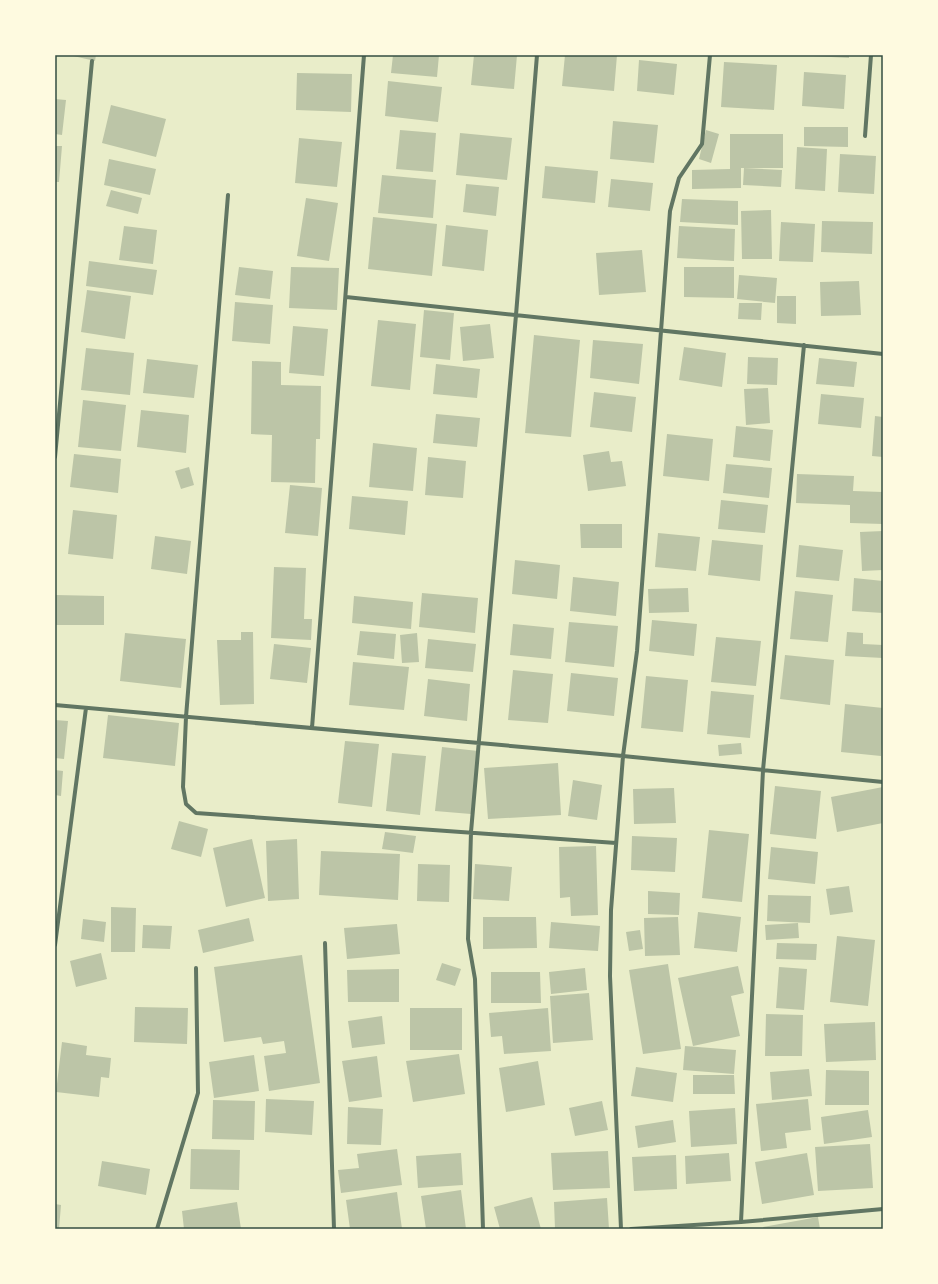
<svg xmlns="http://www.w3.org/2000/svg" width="938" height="1284" font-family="Georgia,serif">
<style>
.building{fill:#bcc5a7}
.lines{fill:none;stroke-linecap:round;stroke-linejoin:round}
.minor{stroke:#617663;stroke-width:4}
.neatline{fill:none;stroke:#344e41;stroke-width:1.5}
</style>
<rect width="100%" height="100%" fill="#e9edc9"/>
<path class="building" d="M69,55H96L95,61Z
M393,55H439L437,77L391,73Z
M474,55H517L514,89L471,85Z
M565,55H617L614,91L562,86Z
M813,55H849V58L813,56Z
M639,60L677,64L674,95L637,91Z
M724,62L777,65L774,110L721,107Z
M804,72L846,75L844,109L802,106Z
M297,73L352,74L351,112L296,110Z
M388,81L442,87L438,122L385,116Z
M55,99L66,100L62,135L55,134Z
M111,105L166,119L156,157L102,143Z
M613,121L658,125L654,163L610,159Z
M804,127H848V147L804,146Z
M400,130L436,133L433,172L396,169Z
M706,130L719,134L711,163L699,159Z
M460,133L512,138L507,180L456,175Z
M730,134H783V168H741V188L692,189V170L730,169Z
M299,138L342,142L337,187L295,183Z
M55,146H62L59,182H55Z
M797,147L827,149L825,191L795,189Z
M840,154L876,156L874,194L838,192Z
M109,159L156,169L150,195L104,185Z
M545,166L598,171L595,203L542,198Z
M744,168L782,170L781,187L743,185Z
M382,175L436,180L433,218L378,213Z
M611,179L653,183L650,211L608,207Z
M466,184L499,187L496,216L463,212Z
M111,190L142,198L138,214L106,206Z
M306,198L338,203L329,261L297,256Z
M682,199L738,201V225L680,222Z
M771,210L772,259H742L741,211Z
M373,217L437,224L432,276L368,269Z
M822,221L873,222L872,254L821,252Z
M781,222L815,224L813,262L779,261Z
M446,225L488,230L484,271L442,266Z
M124,226L157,230L153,264L119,260Z
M679,226L735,229L734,261L677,258Z
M642,250L646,292L599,295L596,253Z
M89,261L157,270L153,295L86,286Z
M239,267L273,271L270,299L235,295Z
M291,267L339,268L337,310L289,308Z
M684,267H734V298L684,297Z
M739,275L777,278L775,303L737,299Z
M859,281L861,315L821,316L820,282Z
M87,290L131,296L125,339L81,332Z
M777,296H796V324L777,323Z
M235,302L273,305L270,344L232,341Z
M739,303H762L761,320L738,319Z
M424,310L454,313L450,360L420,357Z
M378,320L416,324L410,390L371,386Z
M490,324L494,358L463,361L460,327Z
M293,326L328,329L324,376L289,373Z
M534,335L580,340L571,437L525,433Z
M593,340L643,344L639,384L590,378Z
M684,347L726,353L722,387L679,380Z
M86,348L134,353L130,395L81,390Z
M748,357L778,358L777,385L747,384Z
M819,358L857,362L854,387L816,384Z
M147,359L198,365L194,398L143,393Z
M252,361L281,362V385L321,386L320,439H316L315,483L271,482L272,435L251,434Z
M436,364L480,369L477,398L433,394Z
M768,388L770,423L746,425L744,389Z
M594,392L636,397L632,432L590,427Z
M821,394L864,398L861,428L818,424Z
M83,400L126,405L121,451L78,447Z
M141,410L189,415L186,453L137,447Z
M436,414L480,418L477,447L433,443Z
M875,416L883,417V457L872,456Z
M736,426L773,430L770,461L733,457Z
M667,434L713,439L709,481L663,476Z
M373,443L417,448L413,491L369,487Z
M609,451L611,462L622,461L626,486L588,491L583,455Z
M74,454L121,459L118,493L70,487Z
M428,457L466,461L463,498L425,495Z
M726,464L772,468L769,498L723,493Z
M189,467L194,485L181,489L175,471Z
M797,474L854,476L853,491L883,492V524L850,523V505L796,503Z
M290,485L322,488L318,536L285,533Z
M352,496L408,501L405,535L349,529Z
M721,500L768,505L765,533L718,529Z
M73,510L117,515L113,559L68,554Z
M580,524H622V548H581Z
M883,531V570L862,571L860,532Z
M658,533L700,537L696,571L655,567Z
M155,536L191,541L187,574L151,569Z
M712,540L763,545L760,581L708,575Z
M799,545L843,550L839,581L796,577Z
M515,560L560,565L557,599L512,594Z
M274,567L306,568L304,619H312L311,640L271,638Z
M573,577L619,582L616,616L570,611Z
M854,578L883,581V613L852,611Z
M688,588L689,612L649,613L648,589Z
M795,591L833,595L828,642L790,639Z
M422,593L478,598L475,633L419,627Z
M55,595L104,596V625H55Z
M354,596L413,602L411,629L352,623Z
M652,620L697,624L694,656L649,651Z
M569,622L618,626L614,667L565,662Z
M513,624L554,628L551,659L510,655Z
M360,631L396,634L394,659L357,655Z
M241,632H253L254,704L220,705L217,640H241Z
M847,632L863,633V644L883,645V658L845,656Z
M125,633L186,639L181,688L120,681Z
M417,633L419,662L402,663L400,635Z
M716,637L761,641L756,686L711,682Z
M428,639L476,644L473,672L425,668Z
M274,644L311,648L307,683L270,679Z
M785,655L834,660L830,705L780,699Z
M353,662L409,667L404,710L349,705Z
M513,670L553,674L548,723L508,720Z
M571,673L618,678L614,716L567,711Z
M646,676L688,680L683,732L641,728Z
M428,679L470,684L467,721L424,716Z
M711,691L754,695L750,738L707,734Z
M845,704L883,708V729L881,756L841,752Z
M108,715L179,723L175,766L103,758Z
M55,720L68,721L64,759L55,758Z
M345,741L379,744L372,807L338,803Z
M741,743L742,754L719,756L718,745Z
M442,747L478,751L471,814L435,811Z
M392,753L426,756L420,815L386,811Z
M558,763L561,815L488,819L484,768Z
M55,770L63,771L61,796L55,795Z
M573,780L602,785L597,820L568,816Z
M775,786L821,791L816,839L770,834Z
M883,787V823L837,832L831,797Z
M674,788L676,823L634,824L633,789Z
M179,821L208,829L201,857L171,849Z
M709,830L749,834L742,902L702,898Z
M385,832L416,836L413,853L382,849Z
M632,836L677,838L675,872L631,870Z
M252,839L265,898L226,907L213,848Z
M297,839L299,899L268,901L266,841Z
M596,846L598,915L571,916L570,897L560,898L559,847Z
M771,847L818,852L815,884L768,879Z
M321,851L400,854L398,900L319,895Z
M418,864L450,865L449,902L417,901Z
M475,864L512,867L509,901L473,899Z
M849,886L853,912L830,915L826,889Z
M648,891L680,893L679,915L648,914Z
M768,895L811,896L810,923L767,921Z
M111,907L136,908L135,952H111Z
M698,912L741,917L737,952L694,948Z
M483,917H536L537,948L483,949Z
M678,917L680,955L645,956L644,918Z
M249,918L254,941L203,953L198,930Z
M83,919L106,922L104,942L81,939Z
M551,922L600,926L598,951L549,948Z
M798,923L799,938L766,940L765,925Z
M397,924L400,954L347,959L344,928Z
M143,925L172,926L170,949L142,948Z
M640,930L643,949L629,951L626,932Z
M837,936L875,940L868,1006L830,1002Z
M777,943L817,944L816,960L776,959Z
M101,953L107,979L76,987L70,961Z
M302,955L320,1083L269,1091L264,1056L286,1053L284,1041L263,1044L261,1037L224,1042L214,967Z
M442,963L461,969L455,986L436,980Z
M668,964L681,1049L643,1054L629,970Z
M738,966L744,993L731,996L740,1036L693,1046L678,978Z
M779,967L807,969L804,1010L776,1008Z
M585,968L587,990L551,994L549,972Z
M399,969V1002H348L347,970Z
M491,972H540L541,1003H491Z
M589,993L593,1040L553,1043L550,996Z
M135,1007L188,1008L187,1044L134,1042Z
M410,1008H462V1050H410Z
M548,1008L551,1051L504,1054L502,1036L491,1037L489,1013Z
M766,1014L803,1015L802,1056H765Z
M382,1016L385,1044L352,1048L348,1021Z
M875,1022L876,1060L826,1062L824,1024Z
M62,1042L87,1046L86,1055L111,1058L109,1078L101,1077L99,1097L56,1092Z
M685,1046L736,1050L734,1074L683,1070Z
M459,1054L465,1094L413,1102L406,1061Z
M254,1055L259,1091L214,1098L209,1062Z
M377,1056L382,1097L349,1102L342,1061Z
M538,1061L545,1105L506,1112L499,1068Z
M636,1067L677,1073L673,1102L631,1096Z
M809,1069L812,1096L772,1100L770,1072Z
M826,1070L869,1071V1105H825Z
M693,1075H734L735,1094H693Z
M266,1099L314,1101L312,1135L265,1132Z
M808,1099L811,1130L785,1133L787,1148L761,1151L756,1104Z
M213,1100L255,1101L254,1140L212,1139Z
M602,1101L608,1130L575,1136L569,1108Z
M348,1107L383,1109L381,1145L347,1144Z
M735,1108L737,1144L691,1147L689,1111Z
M868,1110L872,1137L824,1144L821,1117Z
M673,1120L676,1142L638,1148L635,1126Z
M870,1144L873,1188L818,1191L815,1147Z
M191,1149L240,1150L239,1190L190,1189Z
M397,1149L402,1185L341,1193L338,1170L359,1168L357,1154Z
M608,1151L610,1188L553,1190L551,1153Z
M461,1153L463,1185L418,1188L416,1156Z
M729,1153L731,1181L686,1184L685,1156Z
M807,1153L814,1195L762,1204L755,1162Z
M676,1155L677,1189L634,1191L632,1157Z
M102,1161L150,1169L146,1195L98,1186Z
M461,1190L466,1229H426L421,1196Z
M397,1192L402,1229H350L346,1200Z
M532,1197L541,1229H512V1228L500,1229L494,1207Z
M607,1198L609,1229H555L554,1202Z
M237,1202L241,1229H184L182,1211Z
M55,1204L61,1205L59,1229H55Z
M818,1217L820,1229H764L763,1227Z"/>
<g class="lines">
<path class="minor" d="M865,136L871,55
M228,195L186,717L183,787L186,804L196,813L616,843
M346,297L883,354
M55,457L92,61
M55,705L623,756L883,782
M312,728L364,55
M325,943L334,1229
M55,945L86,708
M741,1222L763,770L804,345
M157,1229L198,1093L196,968
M483,1229L475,979L468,939L471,832L516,315L537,55
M621,1229L610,976L611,910L623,756L637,651L670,211L679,178L702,144L710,55
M631,1229L741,1222L883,1209"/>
</g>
<rect width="938" height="1284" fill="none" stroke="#fefae0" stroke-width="112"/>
<rect x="56" y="56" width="826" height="1172" class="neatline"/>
</svg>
